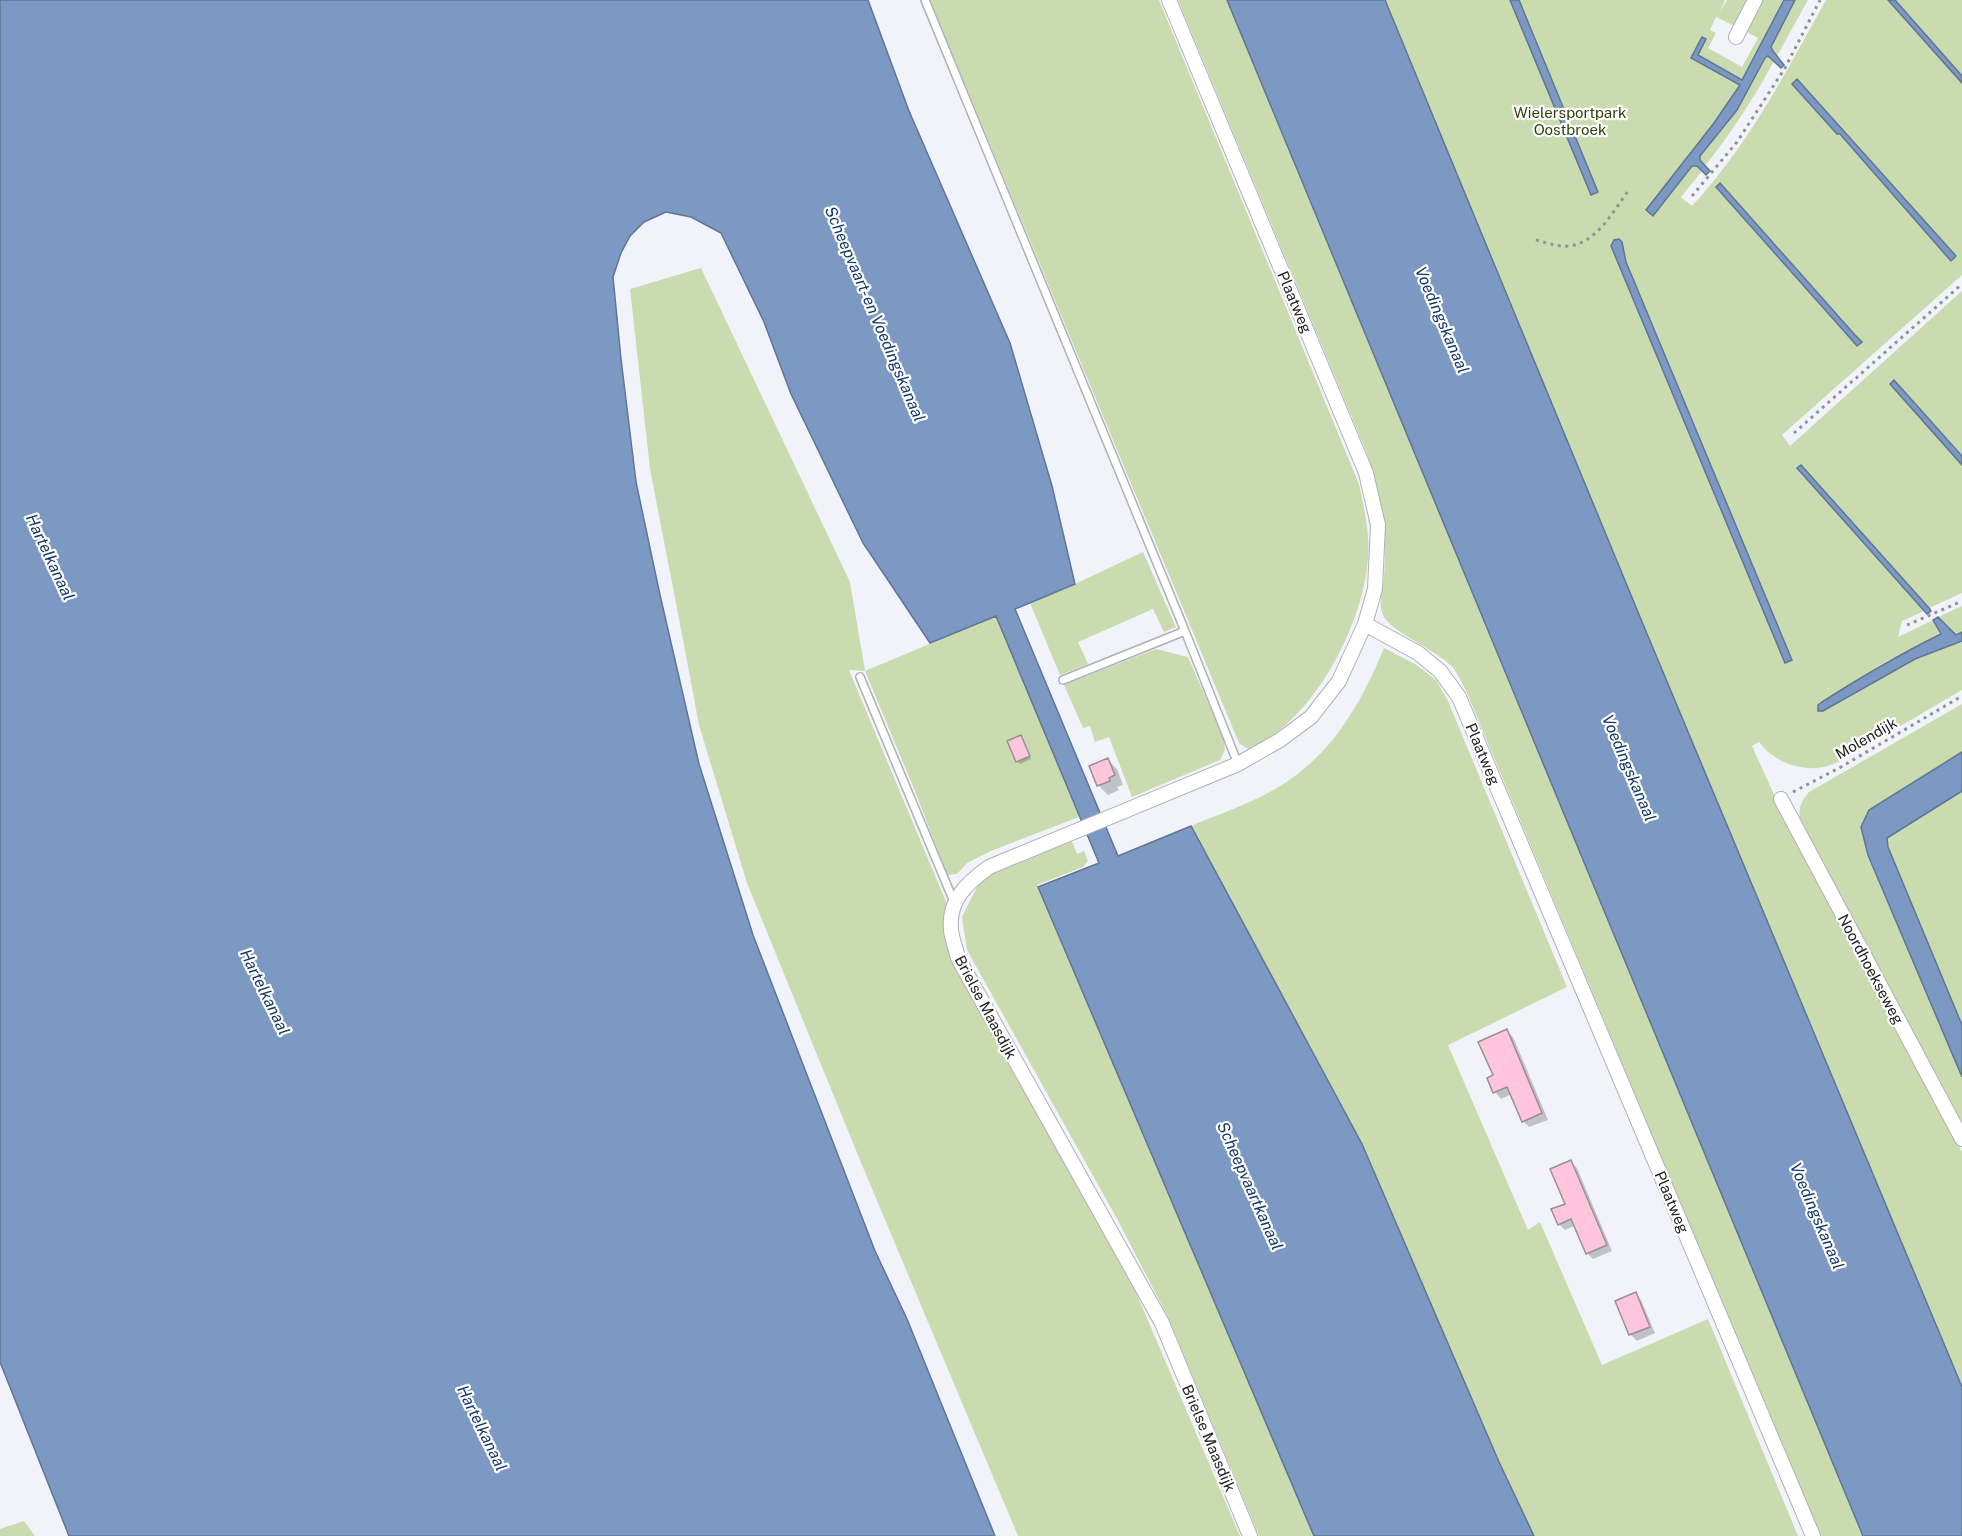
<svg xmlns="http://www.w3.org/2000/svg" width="1962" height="1536" font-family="'Public Sans',sans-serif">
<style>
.green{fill:#cadbaf;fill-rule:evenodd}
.water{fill:#7c99c3;stroke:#617594;stroke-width:1.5}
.shadow{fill:#0003}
.building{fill:#ffc6db;stroke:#989093;stroke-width:1.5}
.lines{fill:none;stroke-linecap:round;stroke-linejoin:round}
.service-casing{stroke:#b0b0b8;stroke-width:10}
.minor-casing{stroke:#b0b0b8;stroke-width:16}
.path{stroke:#929298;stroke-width:3;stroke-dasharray:3 4.5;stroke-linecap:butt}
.service{stroke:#fff;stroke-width:7}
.minor{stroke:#fff;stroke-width:14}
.labels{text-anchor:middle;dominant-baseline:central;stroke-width:4.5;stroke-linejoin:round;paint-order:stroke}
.park-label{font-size:15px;fill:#32420a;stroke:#fff}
.street-label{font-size:15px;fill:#222225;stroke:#fff}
.water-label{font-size:16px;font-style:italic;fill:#11376b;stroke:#fff}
</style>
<rect width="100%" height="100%" fill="#f2f2fa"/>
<path class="green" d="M930,0H1159L1359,484C1364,508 1370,533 1368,557C1364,624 1313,723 1248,749L1239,743Z
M1178,0H1227L1863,1536H1820L1467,693C1463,685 1459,676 1454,669C1439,650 1395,635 1384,617C1377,604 1383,590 1384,577C1388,527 1381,497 1366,451Z
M1385,0H1725L1720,12L1727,0H1749L1735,26L1716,17L1710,30L1716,33L1708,48L1742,67L1758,38L1745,31L1761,0H1784L1742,80L1697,55L1695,60L1740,85L1692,166L1697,165L1702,171L1681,197L1692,206C1748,146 1786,72 1826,0H1888L1962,83V275L1782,435L1790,446L1962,291V456L1894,380L1890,384L1962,465V593L1929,608L1801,465L1797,468L1924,611L1902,621L1898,637L1933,620L1941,634L1885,662L1822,702L1853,694L1915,659L1962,641V690L1839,762C1832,764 1824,768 1817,768C1795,770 1771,759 1759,742L1752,746L1782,812L1962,1152V1387L1645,629ZM1797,80L1956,256L1951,260L1839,134H1837L1813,107ZM1720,183L1861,342L1857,346L1716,187Z
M1795,0H1808L1777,56L1771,47Z
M1895,0H1962V76Z
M1768,56L1774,61C1754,98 1731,133 1705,166L1700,160V156L1737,110L1765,58Z
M701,268L850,582L865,671L996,616L1079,817L991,851L967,863L957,874L947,875L917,796L865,671L849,670L947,904L944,930L1126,1269L1240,1536H1018L862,1165L747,883L699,725L680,624L650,469L630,289Z
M1143,552L1176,627L1164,632L1153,609L1078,642L1088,664L1060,675L1030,603L1075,584Z
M1962,606V632L1956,635L1938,617Z
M1384,648L1415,664L1436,680L1448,701L1567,987L1448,1045L1528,1230L1540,1222L1602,1365L1708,1319L1798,1536H1534L1499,1462L1362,1144L1191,826C1211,817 1233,810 1254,800C1324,768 1356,715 1384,648Z
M1156,649L1188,657L1224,739L1225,750L1220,760L1132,797L1109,737L1095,742L1090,726L1083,728L1064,685Z
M1962,704V752L1869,810L1868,855L1962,1077V1128L1802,828C1798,812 1798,805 1809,792Z
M1962,791V1025L1888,847L1887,838Z
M1071,839L1077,854L1084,851L1088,861L1083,867L1037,885L1314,1536H1259L1168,1317L1116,1217L967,950L962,917L979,883L990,875Z
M24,1521L35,1536H0V1529Z"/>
<path class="water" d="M0,0H868L909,111L1010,343L1052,486L1075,584L1015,609L1118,856L1191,826L1362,1144L1499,1462L1534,1536H1314L1038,887L1099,863L996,616L930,643L863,543L791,394L764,322L721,233L691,217L666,212L644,222L630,236L621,253L613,277L621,359L636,482L660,595L699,764L753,935L875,1251L907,1319L995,1536H69L0,1362Z
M1227,0H1385L1645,629L1962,1387V1536H1863Z
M1510,0H1519L1598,192L1591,195Z
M1784,0H1795L1771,47L1773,51L1784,65L1781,68L1768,56L1765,58L1737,110L1700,156V160L1710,171L1706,175L1697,166H1692L1653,216L1646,210L1714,123L1740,85L1691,58L1702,37L1706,39L1698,55L1742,80Z
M1888,0H1895L1962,76V83Z
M1797,79L1956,256L1951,261L1840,134H1837L1792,84Z
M1720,183L1855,335L1862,342L1857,346L1851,339L1716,187Z
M1619,239L1622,242L1626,262L1792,660L1785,663L1611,246L1614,240Z
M1894,380L1962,456V465L1890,384Z
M1801,465L1929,608L1931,611L1927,614L1797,468Z
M1938,617L1956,635L1962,632V641L1915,659L1823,711H1818V705L1822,702C1861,677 1900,654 1941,634L1933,620Z
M1962,752V791L1887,838L1888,847L1962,1025V1077L1868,855L1861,827L1869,810Z"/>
<path class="shadow" d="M1021,737L1031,759L1020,764L1017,761Z
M1108,760L1117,769L1123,785L1117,787L1119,790L1108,795L1098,785Z
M1507,1031L1513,1037L1548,1120L1529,1127L1523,1121L1512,1094L1501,1099L1495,1092L1489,1079L1495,1076Z
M1571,1162L1577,1168L1612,1251L1593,1259L1587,1253L1576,1225L1565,1230L1559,1224L1567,1204Z
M1635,1293L1641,1300L1655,1333L1637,1341L1631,1335L1617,1301Z"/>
<path class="building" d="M1021,735L1030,756L1016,762L1007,741Z
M1108,758L1115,775L1109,778L1110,781L1097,786L1089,766Z
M1507,1029L1542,1113L1522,1122L1507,1087L1493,1093L1487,1078L1493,1075L1478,1042Z
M1571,1160L1607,1245L1586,1254L1571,1219L1558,1225L1551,1209L1565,1204L1550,1169Z
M1636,1292L1650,1327L1629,1335L1615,1301Z"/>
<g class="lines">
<g class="service-casing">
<path id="service" d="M925,0L1185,631
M860,677L954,902
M1063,680L1185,631L1238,764"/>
</g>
<g class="minor-casing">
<path id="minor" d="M1169,0L1366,473L1378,525L1375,589L1365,624L1339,681L1311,717L1280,740L1238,764L989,867C967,883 948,900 951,930C952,939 956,949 958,958L1162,1323L1250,1536
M1736,37L1755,0
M1365,624L1418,653L1440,671L1459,697L1813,1536
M1781,799L1962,1139"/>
</g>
<path class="path" d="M1692,196L1737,142L1785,68L1820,0
M1536,240C1547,243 1558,247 1569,246C1597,243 1613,211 1629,190
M1794,433L1962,284
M1907,625L1962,601
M1793,792L1841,767L1962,696"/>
<use href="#service" class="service"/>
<use href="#minor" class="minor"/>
</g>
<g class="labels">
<g class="park-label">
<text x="1570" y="112">Wielersportpark<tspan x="1570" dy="17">Oostbroek</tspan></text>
</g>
<g class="street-label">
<text transform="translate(1295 302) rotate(67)">Plaatweg</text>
<text transform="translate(1866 738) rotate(-30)">Molendijk</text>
<text transform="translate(1483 754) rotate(67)">Plaatweg</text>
<text transform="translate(1871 969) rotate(62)">Noordhoekseweg</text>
<text transform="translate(986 1007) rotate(62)">Brielse Maasdijk</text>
<text transform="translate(1672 1202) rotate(67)">Plaatweg</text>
<text transform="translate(1209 1438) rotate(67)">Brielse Maasdijk</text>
</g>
<g class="water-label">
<text transform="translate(875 314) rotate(67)">Scheepvaart- en Voedingskanaal</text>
<text transform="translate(1442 320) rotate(67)">Voedingskanaal</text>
<text transform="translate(50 557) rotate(65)">Hartelkanaal</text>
<text transform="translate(1629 768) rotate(67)">Voedingskanaal</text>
<text transform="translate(265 992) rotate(64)">Hartelkanaal</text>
<text transform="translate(1250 1186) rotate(66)">Scheepvaartkanaal</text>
<text transform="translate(1817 1216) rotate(67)">Voedingskanaal</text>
<text transform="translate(482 1428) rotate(64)">Hartelkanaal</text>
</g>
</g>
</svg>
